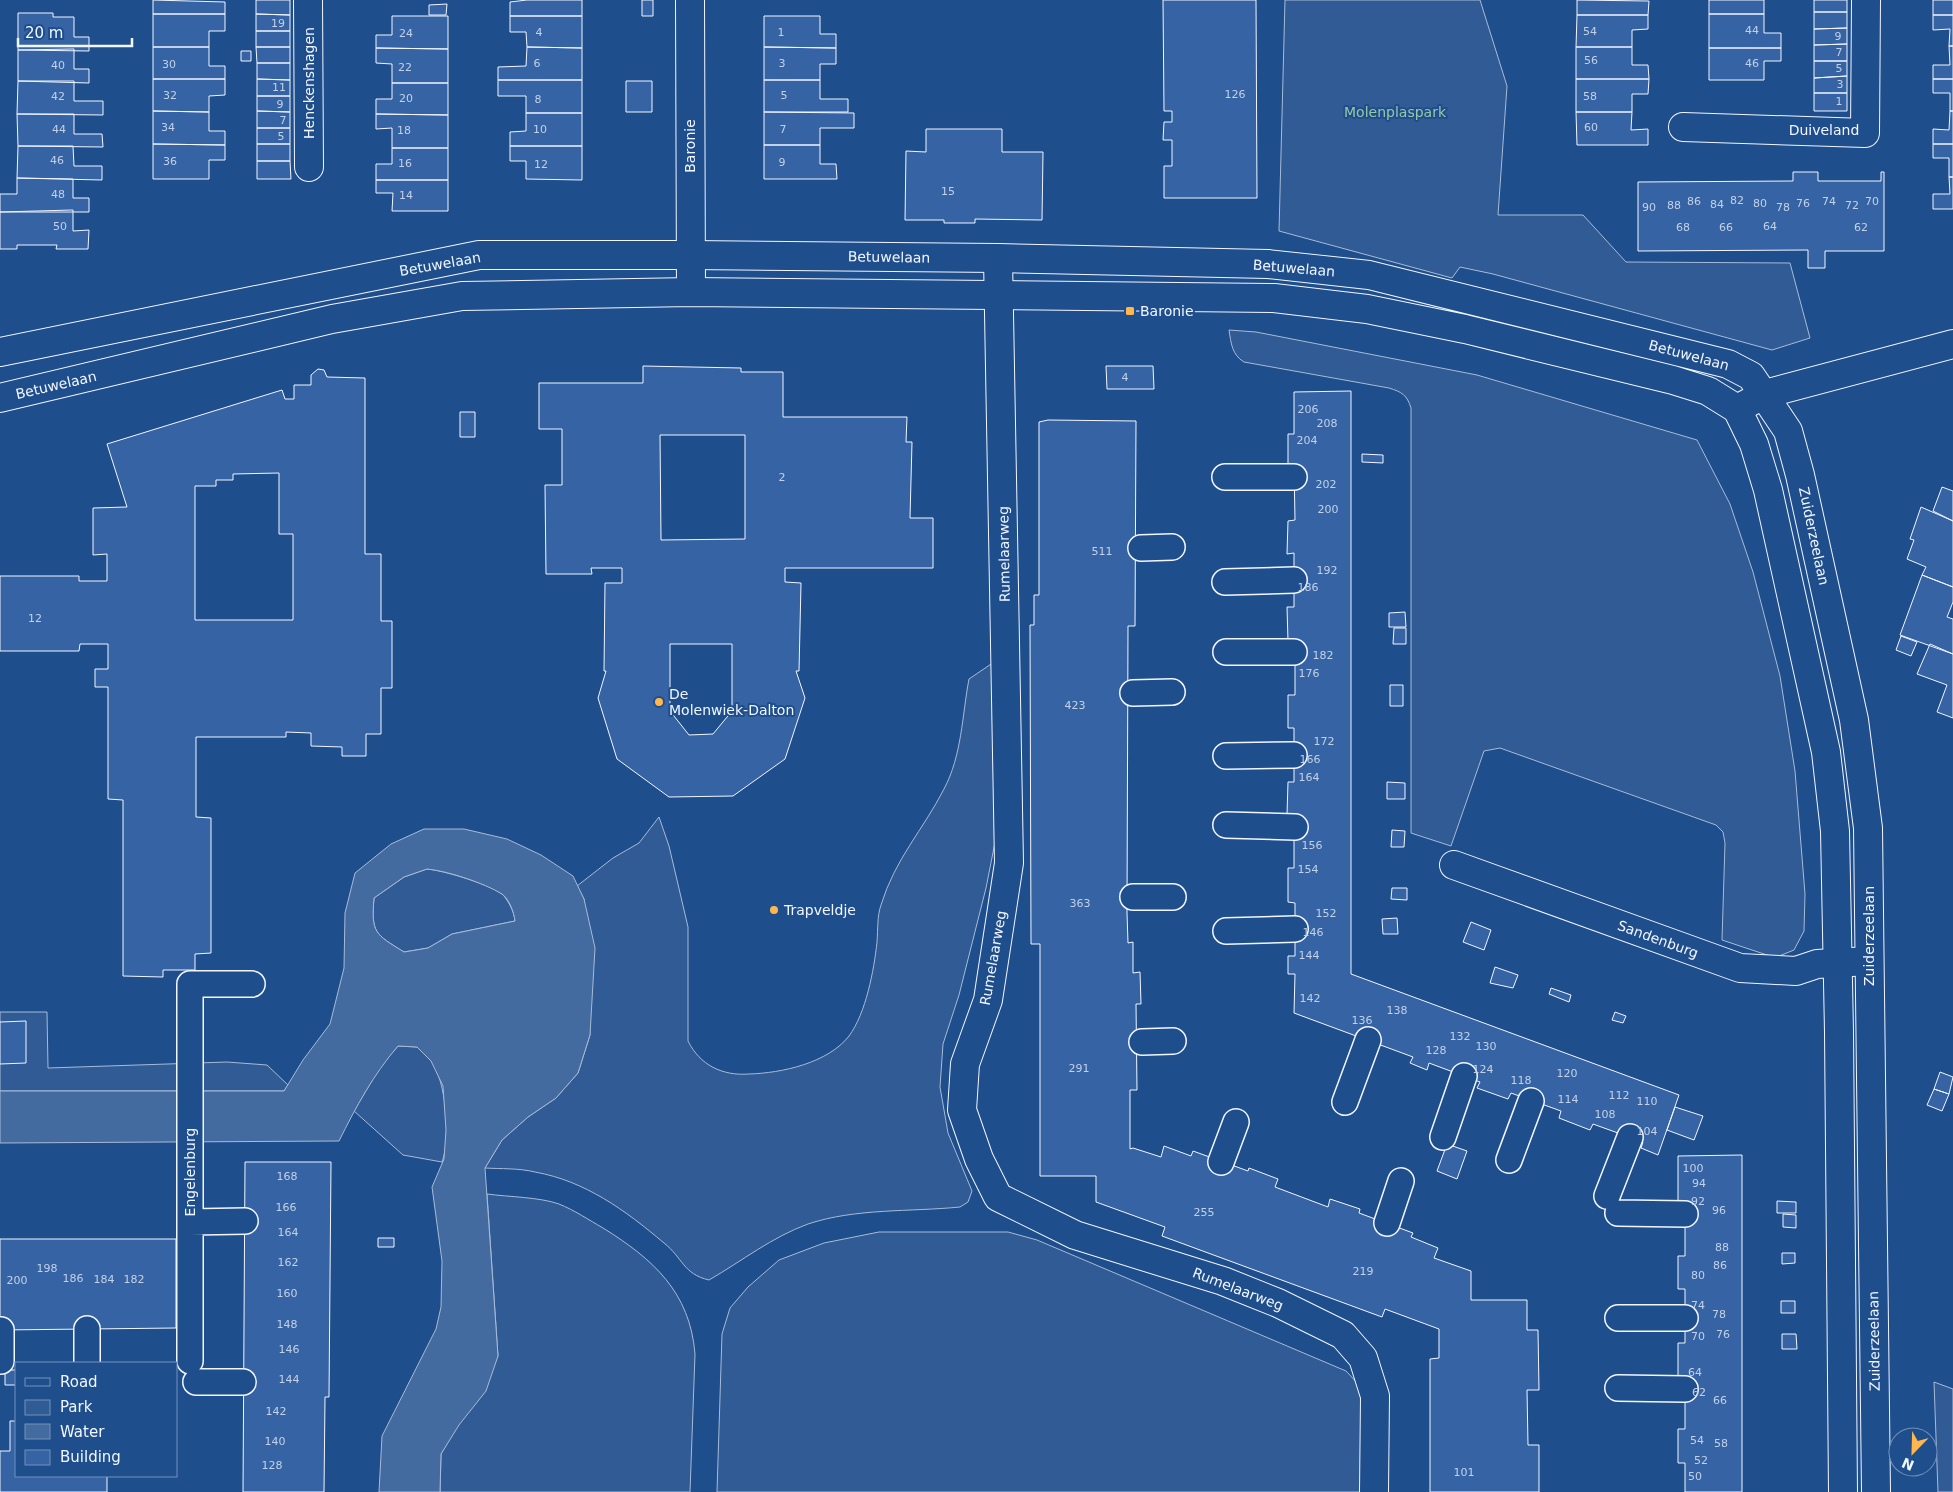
<svg xmlns="http://www.w3.org/2000/svg" width="1953" height="1492" font-family="'DejaVu Sans',sans-serif">
<style>
.green{fill:#305b95;stroke:#a8bbd7}
.water{fill:#446ba0;stroke:#a8bbd7;fill-rule:evenodd}
.building{fill:#3563a3;stroke:#f2f6ff;fill-rule:evenodd}
.lines{fill:none;stroke-linecap:round;stroke-linejoin:round}
.pedestrian-casing{stroke:#f2f6ff;stroke-width:28}
.minor-casing{stroke:#f2f6ff;stroke-width:30}
.tertiary-casing{stroke:#f2f6ff;stroke-width:30}
.pedestrian{stroke:#1f4e8c;stroke-width:25}
.minor{stroke:#1f4e8c;stroke-width:28}
.tertiary{stroke:#1f4e8c;stroke-width:28}
.poi-dot{fill:#ffb74d;stroke:#1f4e8c;stroke-width:2}
.labels{text-anchor:middle;dominant-baseline:central;stroke-width:4;stroke-linejoin:round;paint-order:stroke}
.number-label{font-size:11px;fill:#c3d1e8}
.street-label{font-size:14px;fill:#f2f6ff;stroke:#1f4e8c}
.park-label{font-size:14px;fill:#97c8a6;stroke:#1f4e8c}
.poi-label{font-size:14px;fill:#f2f6ff;stroke:#1f4e8c;text-anchor:start}
</style>
<rect width="100%" height="100%" fill="#1f4e8c"/>
<path class="green" d="M1285,0H1480L1507,86L1498,215H1583L1626,262L1790,263L1810,338L1772,350L1493,274L1460,267L1452,278L1279,231Z
M1229,330L1256,332L1477,375L1697,440L1730,504L1753,572L1780,676L1795,771L1805,894L1804,931L1794,950L1779,956H1770L1722,940L1725,843L1723,832L1716,825L1500,748L1484,751L1451,846L1411,833V408C1407,395 1402,392 1389,388L1244,362C1232,355 1231,343 1229,330Z
M997,660L998,827L986,888L959,995L943,1044L940,1087L948,1133L972,1191L968,1202L960,1207C910,1212 856,1208 808,1224C772,1237 742,1261 709,1280C683,1274 683,1258 664,1243C625,1210 585,1181 535,1172C519,1168 501,1169 485,1168L502,1140L528,1117L556,1098L578,1073L590,1035L584,899L577,886L613,858L639,843L659,817L669,846L688,927V1041C700,1065 722,1076 749,1074C782,1073 828,1063 849,1036C866,1013 874,970 877,942C878,930 877,916 881,905C895,859 923,830 944,789C962,755 962,716 969,679Z
M427,869C442,870 496,886 504,896C510,904 514,912 515,921L452,934L428,948L404,952C375,934 371,933 374,898L404,877Z
M0,1012H47L48,1068L227,1062L267,1065L288,1085L284,1091H0Z
M398,1046L417,1047C421,1051 427,1055 431,1060C446,1081 451,1138 442,1162L403,1155L354,1111L381,1065Z
M487,1194C509,1197 539,1197 559,1204C574,1210 589,1220 603,1228C653,1259 690,1292 695,1354L690,1492H440L441,1454L498,1356Z
M879,1232H1008L1037,1240L1346,1371L1361,1387L1368,1492H717L722,1334L730,1308L748,1287L779,1260L824,1243Z
M1934,1382L1953,1389V1492H1938Z"/>
<path class="water" d="M424,829H464L507,839L541,855L573,876L584,899L595,948L590,1035L578,1073L556,1098L528,1117L502,1140L485,1168L498,1356L486,1391L459,1425L441,1454L440,1492H379L382,1436L436,1329L441,1307L442,1261L432,1187L444,1159L446,1130L443,1086L431,1061L417,1047L398,1046C373,1075 356,1107 339,1141L0,1143V1091H284L303,1060L330,1024L344,968L345,913L355,873L391,844ZM427,869C448,871 484,883 502,894C509,899 514,912 515,921L452,934L428,948L404,952C375,934 371,933 374,898L404,877Z"/>
<path class="building" d="M153,0L225,2V14H153Z
M256,0H290V15L256,14Z
M527,0H582V16H510V2Z
M642,0H653V16H642Z
M1163,0H1256L1257,198H1164V166H1172V140H1163L1164,122H1172V111H1164Z
M1577,0L1649,1L1648,15H1577Z
M1709,0H1764V14H1709Z
M1814,0H1847V12H1814Z
M1933,0H1953V15H1933Z
M447,4L446,15H429V5Z
M1814,12H1847V28L1814,29Z
M18,13H53V17H74V37H89V51L18,50Z
M153,14H225V31H209V47H153Z
M256,14L290,15V31H256Z
M1709,14H1764V33H1781V48H1709Z
M1577,15H1648V29L1632,30V47H1576Z
M1933,15H1953V46H1949L1950,29L1933,30Z
M392,16H448V49L376,48V35H392Z
M510,16H582V48L527,47L526,32H510Z
M764,16H820V34H836V48L764,47Z
M1847,28V44L1814,45V29Z
M256,31H290V47H256Z
M1847,44V61H1814V45Z
M1949,46H1953V79H1933V65H1950Z
M153,47H209V66H225V79H153Z
M256,47H290V63H257Z
M527,47L582,48V80H498V67L526,66Z
M764,47L836,48V64H820V80H764Z
M1576,47H1632V65H1648L1649,79H1576Z
M376,48L448,49V83H392V64L376,63Z
M1709,48H1781V61H1764V80H1709Z
M74,49V69H89V83L18,81V50Z
M241,51H251V61H241Z
M1814,61H1847V76L1814,78Z
M257,63H290V80L257,79Z
M1847,76V93H1814V78Z
M153,79H225V95L209,96V112L153,111Z
M257,79L290,80V96H257Z
M1576,79H1649L1648,94H1632V112H1576Z
M1933,79H1953V111H1950V93H1933Z
M498,80H582V113H526V96H498Z
M764,80H820V99H848V112H764Z
M18,81H74V101H103V115L17,114Z
M626,81H652V112H626Z
M392,83H448V115L376,114V99H392Z
M1814,93H1847V111H1814Z
M257,96H290V112L257,111Z
M153,111L209,112V131H225V145L153,144Z
M257,111L290,112V128H257Z
M1950,111H1953V144H1933V129L1949,130Z
M764,112L854,113V128H820V145H764Z
M1576,112H1632L1631,130L1648,129V145H1577Z
M526,113H582V146H510V132L526,131Z
M17,114H74V134H102L103,147L18,146Z
M376,114L448,115V148H392V128L376,129Z
M257,128H290V144H257Z
M926,129H1002V152H1043L1042,220L975,219V223H944V220H905L906,151L926,152Z
M153,144L225,145V160H209V179H153Z
M257,144H290V161H257Z
M1933,144H1953V177H1949V158H1933Z
M764,145H820V164H836L837,179H764Z
M18,146H73L74,166H102V180L17,178Z
M510,146H582V180L526,179V161H510Z
M392,148H448V180H376V164H392Z
M257,161H290L291,179H257Z
M1793,172H1818V181H1881V172H1884V251H1825V268H1808V250L1638,251V182L1793,181Z
M1949,177H1953V209H1933V194H1950Z
M17,178L73,179V198H89V212H0V194H17Z
M376,180H448V211H392L393,193H376Z
M73,210V231L89,230L88,249H56L57,245H17V249H0V212Z
M643,366L741,368V372H783V417H907L906,442H912L910,518H933V568H785V582L801,583L799,671H796L805,698L785,759L733,796L669,797L617,759L598,698L606,671H604L605,583H622V568H591L592,574H546L545,485H562V429H539V383H643ZM660,435H745V539L661,540ZM670,644H732V711L713,734L689,735L670,711Z
M1106,366H1153L1154,389H1107Z
M318,369L324,370L327,377L365,378V554H381V621H392V688H381V734H366V756H342V747L311,746V733L286,732V737H196V817L211,818V953L195,954V970H163V977L123,976V800L108,799V687H95V669H108V644H80L79,651H0V576H79V581H107V554L93,555V508L127,507L107,444L282,390L285,399H294V385H311V375ZM279,473V534H293V620H195V486H216V480H233V474Z
M1351,391V974L1679,1095L1658,1155L1641,1148L1643,1142L1593,1124L1590,1130L1559,1118L1561,1111L1511,1093L1508,1099L1477,1088L1480,1082L1429,1063L1427,1070L1410,1063L1413,1057L1294,1013L1295,974H1288V956H1295V903L1288,902V868H1294V815H1287L1288,782H1294V728H1288V695H1295V641H1288L1287,607H1294V553L1287,554L1288,521L1295,520L1294,467H1288V434H1294V392Z
M460,412H475V437H460Z
M1048,420L1136,421L1135,626H1128L1127,913L1128,943L1133,942V973L1140,972L1141,1004H1136L1137,1090H1130V1149L1133,1148L1161,1157L1164,1146L1191,1156L1193,1151L1248,1171L1249,1168L1278,1179L1275,1187L1328,1207L1330,1199L1360,1209L1359,1213L1413,1233L1411,1237L1438,1248L1434,1258L1471,1271V1300H1527V1330H1538L1539,1390H1527L1528,1445H1539V1492H1430V1359L1439,1358V1329L1385,1309L1382,1317L1162,1236L1165,1227L1096,1202V1176H1040V944H1031L1030,625H1034V595H1039V422Z
M1362,454L1383,455V463L1362,462Z
M1942,487L1953,491V521L1933,511Z
M1921,507L1953,521V587L1922,575L1926,567L1907,559L1914,540L1910,539Z
M1922,575L1953,587V602L1947,617L1953,619V654L1900,635Z
M1405,612L1406,627H1389V613Z
M1394,628H1406V644H1393Z
M1901,636L1917,642L1911,656L1896,650Z
M1930,644L1953,654V718L1937,712L1947,685L1917,674Z
M1390,685H1403V706H1390Z
M1387,782L1405,783V799H1387Z
M1392,830L1405,831L1404,847H1391Z
M1392,888H1407V900L1391,899Z
M1397,918L1398,934H1383L1382,919Z
M1471,922L1491,930L1484,950L1463,942Z
M1495,967L1518,975L1513,988L1490,983Z
M1551,988L1571,995L1569,1002L1549,994Z
M1615,1012L1626,1016L1623,1023L1612,1020Z
M26,1021V1063L0,1064V1022Z
M1940,1072L1953,1077L1949,1094L1934,1089Z
M1934,1089L1949,1094L1942,1111L1927,1105Z
M1675,1107L1703,1116L1694,1140L1667,1130Z
M1447,1144L1467,1151L1457,1179L1437,1171Z
M1742,1155V1492H1685V1463H1678V1429H1685V1376H1678V1343H1685V1289H1678V1256H1685V1214L1678,1202V1156Z
M245,1162H331L329,1397H325L324,1492H243Z
M1777,1201L1796,1202V1213H1777Z
M1783,1214L1796,1215V1228L1783,1227Z
M378,1238H394V1247H378Z
M0,1239H176V1328L0,1330Z
M1782,1253H1795V1263L1782,1264Z
M1781,1301H1795V1313H1781Z
M1782,1334H1796L1797,1349H1782Z
M5,1370H16V1385H5Z
M10,1421H16V1476H107V1492H0V1451H10Z"/>
<g class="lines">
<g class="pedestrian-casing">
<path id="pedestrian" d="M1225,477H1294
M1141,548L1172,547
M1225,582L1294,580
M1226,652H1294
M1133,693L1172,692
M1226,756L1294,755
M1226,825L1295,827
M1133,897H1173
M1226,931L1295,929
M1142,1042L1173,1041
M1345,1102L1368,1040
M1443,1137L1464,1076
M1509,1160L1531,1101
M1221,1162L1236,1122
M1607,1196L1630,1137
M1618,1213L1685,1214
M190,1222L245,1221
M1387,1223L1401,1181
M1618,1318H1685
M87,1329V1361
M1,1330V1361
M190,1361V984H252
M196,1382H243
M1618,1388L1685,1389"/>
</g>
<g class="minor-casing">
<path id="minor" d="M308,0L309,167
M690,0L691,292
M1683,127L1865,133L1866,0
M998,258L1009,863L988,1000L965,1064L962,1110L979,1159L998,1197L1075,1235L1223,1281L1278,1303L1343,1335L1363,1358L1375,1396L1374,1492
M1737,409L1765,394L1953,344
M1454,865L1740,968L1796,971L1817,964L1869,961"/>
</g>
<g class="tertiary-casing">
<path id="tertiary" d="M0,352L479,255H691L998,258L1268,264L1369,275L1728,364L1751,376L1788,431L1800,475L1854,720L1868,828L1876,1492
M0,398L332,319L462,296L691,292L1274,298L1367,309L1465,329L1673,380L1708,391L1737,409L1754,444L1768,490L1826,752L1835,831L1839,1032L1843,1492"/>
</g>
<use href="#pedestrian" class="pedestrian"/>
<use href="#minor" class="minor"/>
<use href="#tertiary" class="tertiary"/>
</g>
<g class="poi-dot">
<rect x="1125" y="306" width="10" height="10" rx="2.5"/>
<circle cx="659" cy="702" r="5"/>
<circle cx="774" cy="910" r="5"/>
</g>
<g class="labels">
<g class="number-label">
<text x="278" y="23">19</text>
<text x="1752" y="30">44</text>
<text x="1590" y="31">54</text>
<text x="539" y="32">4</text>
<text x="781" y="32">1</text>
<text x="406" y="33">24</text>
<text x="1838" y="36">9</text>
<text x="1839" y="52">7</text>
<text x="1591" y="60">56</text>
<text x="537" y="63">6</text>
<text x="782" y="63">3</text>
<text x="1752" y="63">46</text>
<text x="169" y="64">30</text>
<text x="58" y="65">40</text>
<text x="405" y="67">22</text>
<text x="1839" y="68">5</text>
<text x="1840" y="84">3</text>
<text x="279" y="87">11</text>
<text x="1235" y="94">126</text>
<text x="170" y="95">32</text>
<text x="784" y="95">5</text>
<text x="58" y="96">42</text>
<text x="1590" y="96">58</text>
<text x="406" y="98">20</text>
<text x="538" y="99">8</text>
<text x="1839" y="101">1</text>
<text x="280" y="104">9</text>
<text x="283" y="120">7</text>
<text x="168" y="127">34</text>
<text x="1591" y="127">60</text>
<text x="59" y="129">44</text>
<text x="540" y="129">10</text>
<text x="783" y="129">7</text>
<text x="404" y="130">18</text>
<text x="281" y="136">5</text>
<text x="57" y="160">46</text>
<text x="170" y="161">36</text>
<text x="782" y="162">9</text>
<text x="405" y="163">16</text>
<text x="541" y="164">12</text>
<text x="948" y="191">15</text>
<text x="58" y="194">48</text>
<text x="406" y="195">14</text>
<text x="1737" y="200">82</text>
<text x="1694" y="201">86</text>
<text x="1829" y="201">74</text>
<text x="1872" y="201">70</text>
<text x="1760" y="203">80</text>
<text x="1803" y="203">76</text>
<text x="1717" y="204">84</text>
<text x="1674" y="205">88</text>
<text x="1852" y="205">72</text>
<text x="1649" y="207">90</text>
<text x="1783" y="207">78</text>
<text x="60" y="226">50</text>
<text x="1770" y="226">64</text>
<text x="1683" y="227">68</text>
<text x="1726" y="227">66</text>
<text x="1861" y="227">62</text>
<text x="1125" y="377">4</text>
<text x="1308" y="409">206</text>
<text x="1327" y="423">208</text>
<text x="1307" y="440">204</text>
<text x="782" y="477">2</text>
<text x="1326" y="484">202</text>
<text x="1328" y="509">200</text>
<text x="1102" y="551">511</text>
<text x="1327" y="570">192</text>
<text x="1308" y="587">186</text>
<text x="35" y="618">12</text>
<text x="1323" y="655">182</text>
<text x="1309" y="673">176</text>
<text x="1075" y="705">423</text>
<text x="1324" y="741">172</text>
<text x="1310" y="759">166</text>
<text x="1309" y="777">164</text>
<text x="1312" y="845">156</text>
<text x="1308" y="869">154</text>
<text x="1080" y="903">363</text>
<text x="1326" y="913">152</text>
<text x="1313" y="932">146</text>
<text x="1309" y="955">144</text>
<text x="1310" y="998">142</text>
<text x="1397" y="1010">138</text>
<text x="1362" y="1020">136</text>
<text x="1460" y="1036">132</text>
<text x="1486" y="1046">130</text>
<text x="1436" y="1050">128</text>
<text x="1079" y="1068">291</text>
<text x="1483" y="1069">124</text>
<text x="1567" y="1073">120</text>
<text x="1521" y="1080">118</text>
<text x="1619" y="1095">112</text>
<text x="1568" y="1099">114</text>
<text x="1647" y="1101">110</text>
<text x="1605" y="1114">108</text>
<text x="1647" y="1131">104</text>
<text x="1693" y="1168">100</text>
<text x="287" y="1176">168</text>
<text x="1699" y="1183">94</text>
<text x="1698" y="1201">92</text>
<text x="286" y="1207">166</text>
<text x="1719" y="1210">96</text>
<text x="1204" y="1212">255</text>
<text x="288" y="1232">164</text>
<text x="1722" y="1247">88</text>
<text x="288" y="1262">162</text>
<text x="1720" y="1265">86</text>
<text x="47" y="1268">198</text>
<text x="1363" y="1271">219</text>
<text x="1698" y="1275">80</text>
<text x="73" y="1278">186</text>
<text x="104" y="1279">184</text>
<text x="134" y="1279">182</text>
<text x="17" y="1280">200</text>
<text x="287" y="1293">160</text>
<text x="1698" y="1305">74</text>
<text x="1719" y="1314">78</text>
<text x="287" y="1324">148</text>
<text x="1723" y="1334">76</text>
<text x="1698" y="1336">70</text>
<text x="289" y="1349">146</text>
<text x="1695" y="1372">64</text>
<text x="289" y="1379">144</text>
<text x="1699" y="1392">62</text>
<text x="1720" y="1400">66</text>
<text x="276" y="1411">142</text>
<text x="1697" y="1440">54</text>
<text x="275" y="1441">140</text>
<text x="1721" y="1443">58</text>
<text x="1701" y="1460">52</text>
<text x="272" y="1465">128</text>
<text x="1464" y="1472">101</text>
<text x="1695" y="1476">50</text>
</g>
<g class="street-label">
<text transform="translate(309 83) rotate(-90)">Henckenshagen</text>
<text x="1824" y="130">Duiveland</text>
<text transform="translate(690 146) rotate(-90)">Baronie</text>
<text transform="translate(889 257) rotate(1)">Betuwelaan</text>
<text transform="translate(440 264) rotate(-10)">Betuwelaan</text>
<text transform="translate(1294 268) rotate(5)">Betuwelaan</text>
<text transform="translate(1689 355) rotate(15)">Betuwelaan</text>
<text transform="translate(56 385) rotate(-13)">Betuwelaan</text>
<text transform="translate(1814 536) rotate(78)">Zuiderzeelaan</text>
<text transform="translate(1004 554) rotate(-91)">Rumelaarweg</text>
<text transform="translate(1869 936) rotate(-90)">Zuiderzeelaan</text>
<text transform="translate(1658 939) rotate(20)">Sandenburg</text>
<text transform="translate(993 958) rotate(-80)">Rumelaarweg</text>
<text transform="translate(190 1172) rotate(-90)">Engelenburg</text>
<text transform="translate(1238 1289) rotate(21)">Rumelaarweg</text>
<text transform="translate(1874 1341) rotate(-91)">Zuiderzeelaan</text>
</g>
<g class="park-label">
<text x="1395" y="112">Molenplaspark</text>
</g>
<g class="poi-label">
<text x="1140" y="311">Baronie</text>
<text x="669" y="694">De<tspan x="669" dy="16">Molenwiek-Dalton</tspan></text>
<text x="784" y="910">Trapveldje</text>
</g>
</g>
<rect x="15" y="1362" width="162" height="115" fill="#1f4e8c" stroke="#7391ba"/>
<rect x="25" y="1378" width="25" height="8" fill="#1f4e8c" stroke="#7391ba"/>
<text x="60" y="1387" font-size="15" fill="#f2f6ff">Road</text>
<rect x="25" y="1400" width="25" height="15" fill="#305b95" stroke="#7391ba"/>
<text x="60" y="1412" font-size="15" fill="#f2f6ff">Park</text>
<rect x="25" y="1424" width="25" height="15" fill="#446ba0" stroke="#7391ba"/>
<text x="60" y="1437" font-size="15" fill="#f2f6ff">Water</text>
<rect x="25" y="1450" width="25" height="15" fill="#3563a3" stroke="#7391ba"/>
<text x="60" y="1462" font-size="15" fill="#f2f6ff">Building</text>
<g transform="translate(1913 1452) rotate(203)"><circle r="24" fill="#1f4e8c" stroke="#7391ba"/>
<path d="M0-4L9 19L0 12L-9 19Z" fill="#ffb74d"/>
<text y="-8" font-size="14" font-weight="bold" text-anchor="middle" fill="#f2f6ff">N</text>
</g>
<path d="M18 38v8h114v-8" fill="none" stroke="#f2f6ff" stroke-width="2.5"/>
<text x="25" y="38" font-size="15" fill="#f2f6ff" stroke="#1f4e8c" stroke-width="4" paint-order="stroke">20 m</text>
</svg>
